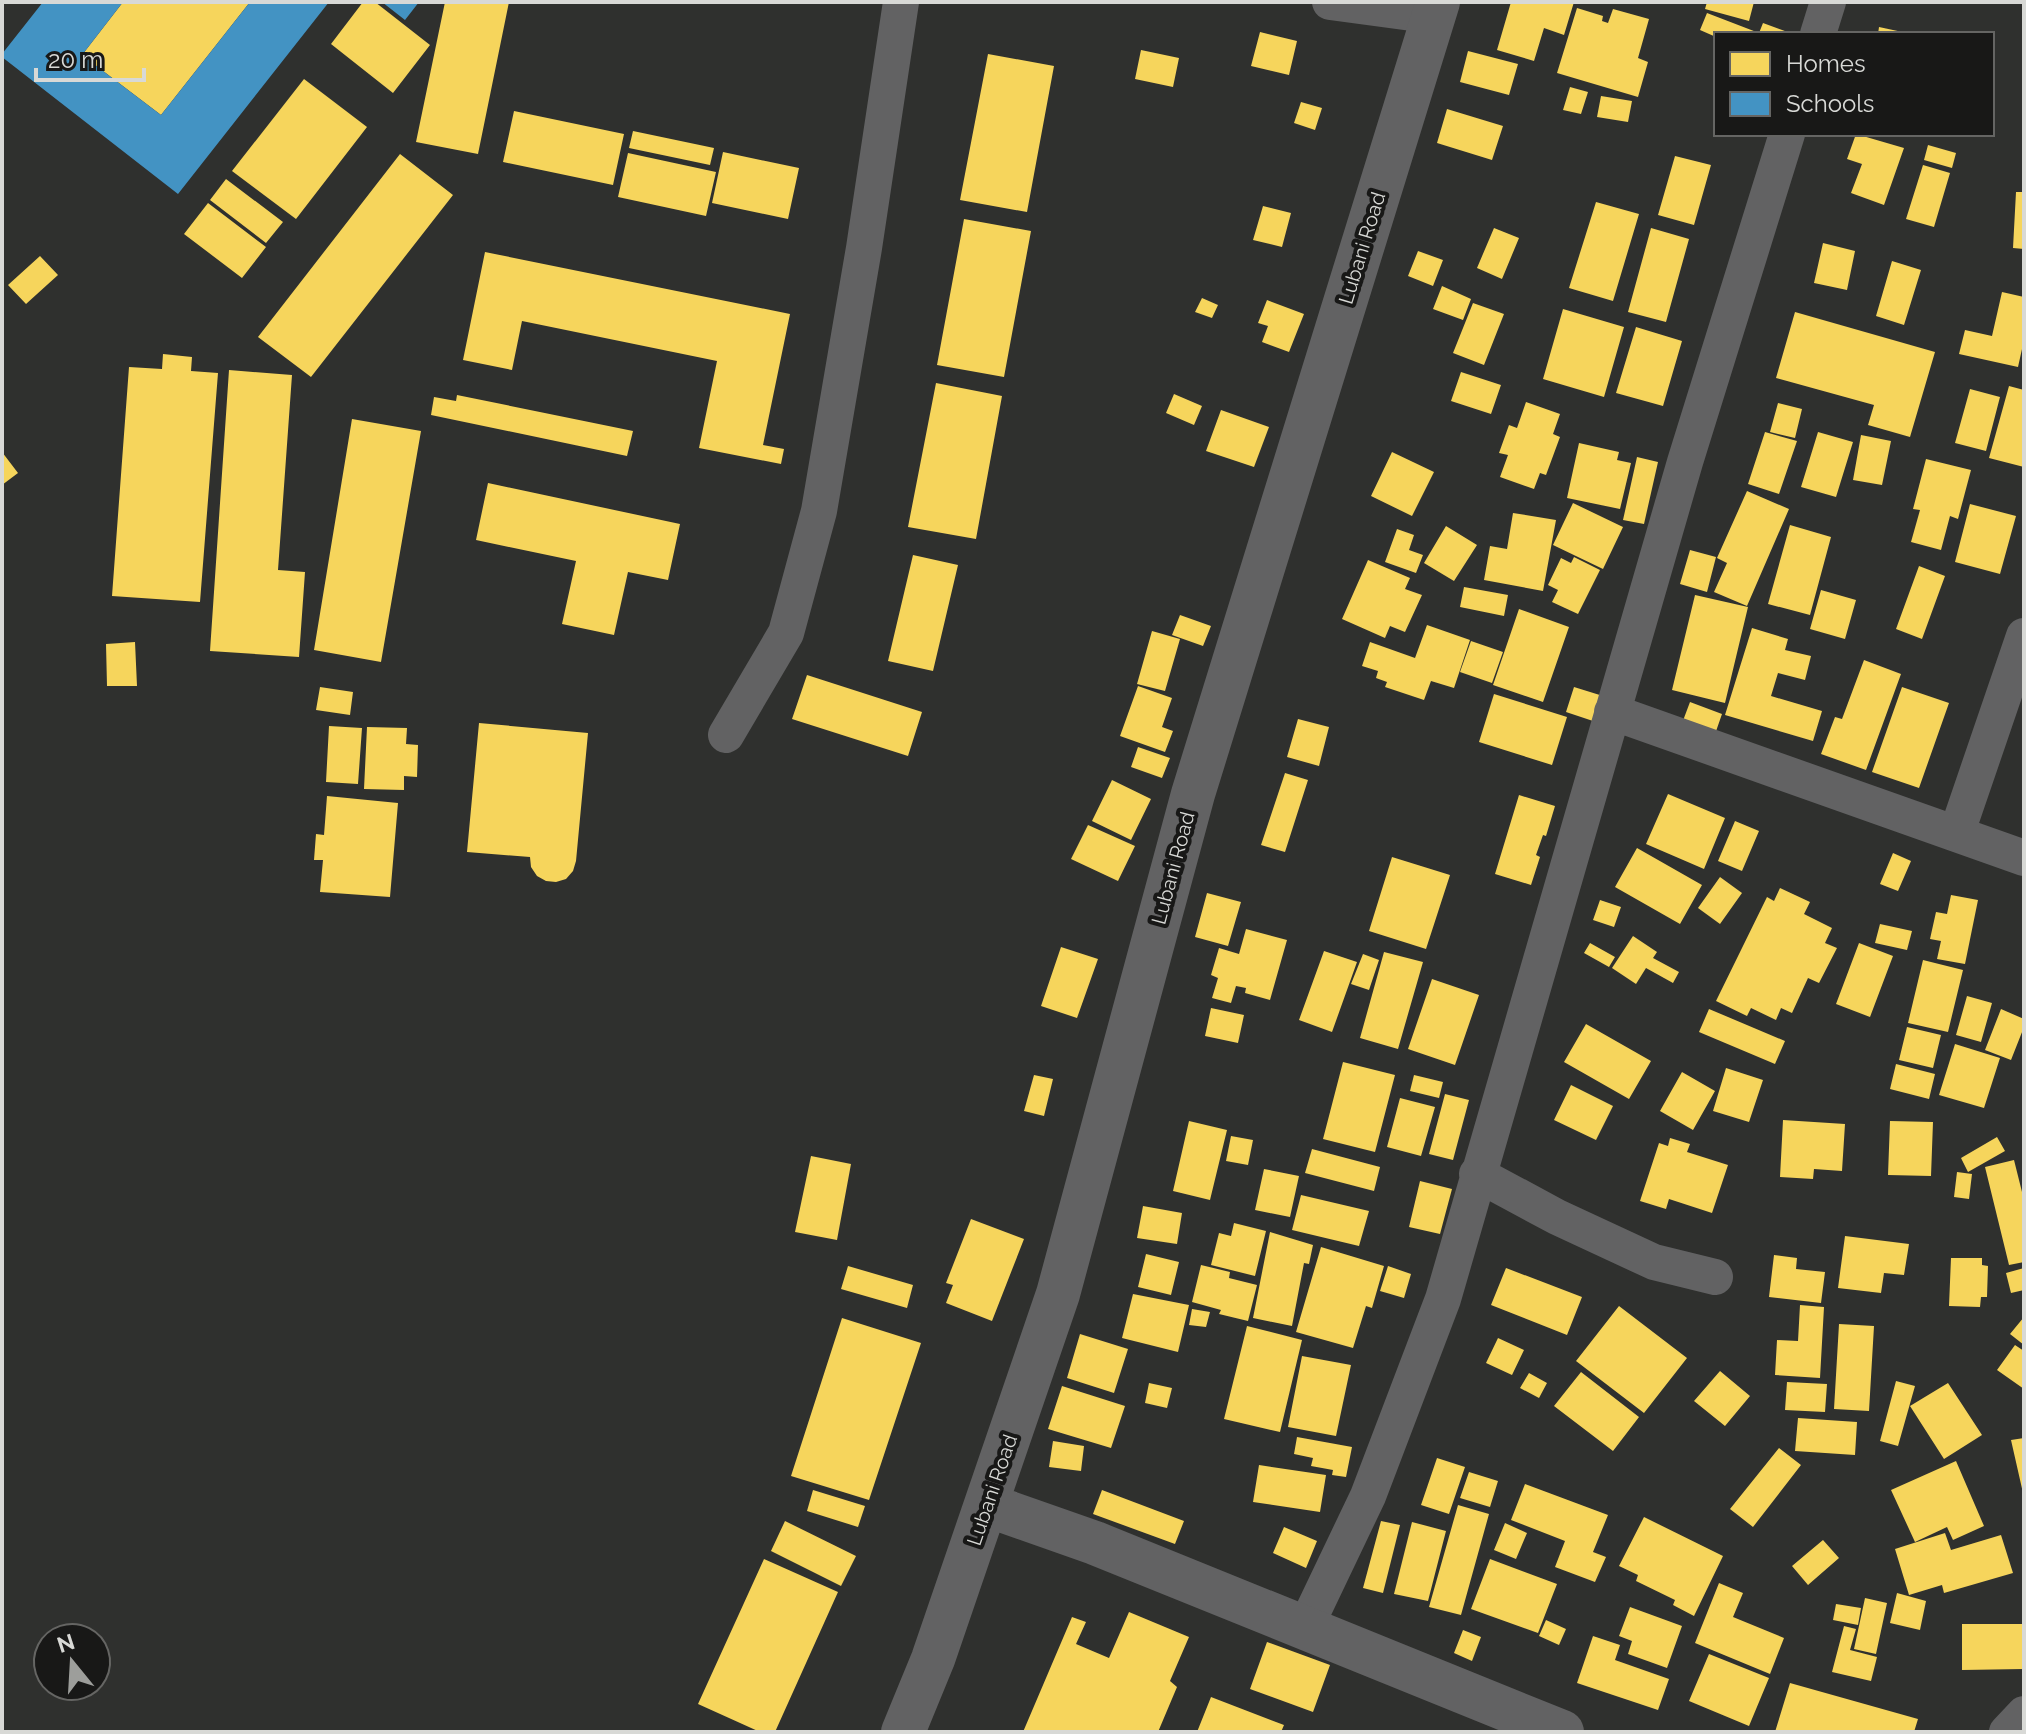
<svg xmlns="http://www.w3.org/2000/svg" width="2026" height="1734" font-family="Raleway,sans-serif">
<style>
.homes{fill:#f6d55c}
.schools{fill:#4393c3}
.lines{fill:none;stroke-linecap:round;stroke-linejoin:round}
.minor{stroke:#626263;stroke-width:36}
.tertiary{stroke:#626263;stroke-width:44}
.labels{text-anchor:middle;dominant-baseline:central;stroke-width:8;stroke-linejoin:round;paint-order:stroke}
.street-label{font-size:20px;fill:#d8d9d6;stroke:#181817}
</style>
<rect width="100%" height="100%" fill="#2f302e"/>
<path class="homes" d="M123,2H250L161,115L82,55Z
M363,2H375L430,45L393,93L331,44Z
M445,2H509L478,154L416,142Z
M1511,2H1574L1564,35L1544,28L1534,61L1497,50Z
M1707,2H1754L1749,21L1705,9Z
M1577,8L1603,16L1602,21L1608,23L1613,9L1649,19L1638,58L1648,62L1638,97L1557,73Z
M1707,13L1759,33L1763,23L1793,34H1716V37L1700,30Z
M1879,27L1907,33V34H1878Z
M1260,32L1297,41L1289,75L1251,66Z
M1141,50L1179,58L1173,87L1135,79Z
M1468,51L1518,64L1509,95L1460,82Z
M988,54L1054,66L1027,212L960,200Z
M304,79L367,127L296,219L232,171Z
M1570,87L1588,92L1581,114L1563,110Z
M1601,96L1632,101L1628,122L1597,117Z
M1301,102L1322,108L1315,130L1294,123Z
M1447,109L1503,126L1492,160L1437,143Z
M514,111L624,134L613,185L503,162Z
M633,131L714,148L710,165L629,148Z
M1856,134L1904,148L1884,205L1851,193L1862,164L1847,159Z
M1928,145L1956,153L1952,168L1924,160Z
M723,152L799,168L788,219L712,203Z
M628,153L716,172L706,216L618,197Z
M400,154L453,195L311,377L258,337Z
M1675,156L1711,165L1694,225L1658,215Z
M1923,165L1950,173L1934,227L1906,219Z
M226,179L283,222L266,243L210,200Z
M2016,192H2024V249L2013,248Z
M1596,202L1639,214L1613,301L1569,288Z
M208,203L266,247L242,278L184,234Z
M1263,206L1291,213L1282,247L1253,240Z
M964,219L1031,231L1004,377L937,365Z
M1494,228L1519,238L1502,279L1477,268Z
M1651,228L1689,239L1666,322L1628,312Z
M1823,243L1855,251L1847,290L1814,283Z
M1418,251L1443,260L1433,286L1408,276Z
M485,252L790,314L763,445L784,449L781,464L699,448L717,361L522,321L512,370L463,360Z
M40,256L58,275L26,304L8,285Z
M1892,261L1921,270L1904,325L1876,316Z
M1442,286L1471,299L1463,320L1433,309Z
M2002,292L2024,297V340L2018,367L1959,354L1965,330L1992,336Z
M1202,298L1218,305L1212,318L1195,312Z
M1267,300L1304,314L1289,352L1262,342L1268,326L1258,323Z
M1473,303L1504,314L1484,365L1453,353Z
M1563,309L1624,327L1604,397L1543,379Z
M1795,312L1935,352L1910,437L1868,425L1874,405L1776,378Z
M1636,327L1682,341L1663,406L1616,393Z
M163,354L192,357L191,371L218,373L200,602L112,596L129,367L162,369Z
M229,370L292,375L278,570L305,572L299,657L210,651Z
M1461,372L1501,385L1491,414L1451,401Z
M936,383L1002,396L976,539L908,527Z
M2009,386L2024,390V467L1989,458Z
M1970,389L2000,397L1986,451L1955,443Z
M1174,394L1202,406L1194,425L1166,413Z
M457,395L633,431L627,456L431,415L434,397L456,401Z
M1526,402L1560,414L1553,434L1560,437L1546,475L1540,473L1534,489L1500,477L1508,455L1499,453L1509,425L1517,428Z
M1778,403L1802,409L1795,438L1770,432Z
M1221,410L1269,427L1254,467L1206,451Z
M352,419L421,431L381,662L314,650Z
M1765,432L1797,441L1779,494L1748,484Z
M1818,432L1853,442L1836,497L1801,487Z
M1861,435L1891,441L1882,485L1853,480Z
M1579,443L1619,452L1617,460L1631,463L1620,509L1567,498Z
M2,452L18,473L2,485Z
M1392,452L1434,472L1412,516L1371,496Z
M1637,457L1658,462L1644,524L1623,520Z
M1926,459L1971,470L1958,519L1950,516L1941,550L1911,542L1920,510L1913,509Z
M488,483L680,524L668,580L628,572L614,635L562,624L576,561L476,540Z
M1747,491L1789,509L1747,606L1714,592L1727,563L1717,558Z
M1573,503L1623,527L1603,569L1553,545Z
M1970,504L2016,516L2000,574L1955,562Z
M1513,513L1556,520L1543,591L1484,580L1490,546L1507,549Z
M1790,525L1831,537L1810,615L1768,604Z
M1446,526L1477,545L1454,581L1424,563Z
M1397,529L1414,535L1409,550L1423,555L1416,573L1385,562Z
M1690,550L1716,557L1707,592L1680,584Z
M913,555L958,565L933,671L888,661Z
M1574,557L1600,570L1578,614L1552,602L1558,590L1548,585L1561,558L1571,563Z
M1368,560L1410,578L1405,589L1422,595L1405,632L1390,626L1385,638L1342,619Z
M1919,566L1945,576L1922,639L1896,629Z
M1464,587L1508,595L1504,616L1460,607Z
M1821,590L1856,600L1845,639L1810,629Z
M1695,595L1748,607L1725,703L1672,690Z
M1519,609L1569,627L1543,702L1493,685Z
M1180,615L1211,626L1203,646L1172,635Z
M1427,625L1470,640L1454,688L1431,681L1424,700L1385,687L1387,682L1376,678L1378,671L1362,666L1370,642L1415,658Z
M1752,628L1788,639L1785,650L1811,656L1805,680L1778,673L1771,696L1822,711L1813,741L1725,715Z
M1152,631L1180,639L1165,691L1137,684Z
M1471,641L1503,652L1492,683L1460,672Z
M135,642L137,686H107L106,644Z
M1864,660L1901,674L1866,770L1821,754L1835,717L1842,719Z
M807,675L922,712L908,756L792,719Z
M1138,686L1172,698L1162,727L1173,731L1165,752L1120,736Z
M320,687L353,692L350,715L316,710Z
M1574,687L1603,696L1593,721L1566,712Z
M1902,687L1949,703L1919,788L1872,772Z
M1494,694L1567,717L1552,765L1479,742Z
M1690,702L1722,714L1714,737L1681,726Z
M1298,719L1329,727L1319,766L1287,757Z
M479,723L588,733L576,861L573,871L566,879L556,882L546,881L537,876L531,867L530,857L467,852Z
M329,726L362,728L358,784L326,782Z
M367,727L407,728L406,744L418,745L417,777L404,776V790L364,789Z
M1138,747L1170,758L1162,778L1131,767Z
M1285,773L1308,780L1285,852L1261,845Z
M1112,780L1151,799L1131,840L1092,821Z
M1668,794L1725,818L1704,869L1646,844Z
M1519,795L1555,806L1546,836L1543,835L1536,855L1540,857L1531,885L1495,874Z
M327,796L398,803L390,897L320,892L323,860H314L316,834L324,835Z
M1735,821L1759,831L1742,871L1718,861Z
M1088,825L1135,846L1118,881L1071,859Z
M1637,848L1702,885L1680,924L1615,887Z
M1893,853L1911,861L1898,891L1880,884Z
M1392,857L1450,875L1426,949L1369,931Z
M1720,877L1742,893L1720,924L1698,908Z
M1780,888L1810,902L1804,914L1832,928L1825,943L1837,948L1819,983L1808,978L1792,1013L1781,1008L1776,1020L1751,1008L1747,1016L1716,1001L1767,897L1774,901Z
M1207,893L1241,902L1228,946L1195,937Z
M1951,895L1978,900L1965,964L1937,959L1941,941L1930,939L1936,912L1947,914Z
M1600,900L1621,907L1614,927L1593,920Z
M1880,924L1912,931L1907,950L1875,943Z
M1246,929L1287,940L1270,1000L1245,993L1246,988L1236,986L1231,1003L1212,998L1218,978L1211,975L1219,948L1239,954Z
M1633,936L1657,952L1653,958L1679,972L1673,983L1646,968L1636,984L1612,968Z
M1590,943L1615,957L1609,967L1584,953Z
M1859,943L1893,956L1870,1017L1836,1004Z
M1061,947L1098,959L1077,1018L1041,1006Z
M1324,951L1357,962L1332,1032L1299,1020Z
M1384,952L1423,962L1398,1049L1360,1038Z
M1363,954L1379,960L1369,990L1351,984Z
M1923,960L1963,970L1948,1032L1908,1023Z
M1432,979L1479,995L1455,1065L1408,1049Z
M1967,996L1992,1003L1981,1042L1956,1035Z
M1211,1008L1244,1015L1238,1043L1205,1036Z
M1709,1009L1785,1041L1775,1064L1699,1032Z
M2001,1009L2024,1019V1027L2011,1060L1985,1050Z
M1586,1024L1651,1061L1629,1099L1564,1062Z
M1907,1027L1941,1035L1933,1068L1899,1060Z
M1955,1044L2000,1058L1984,1108L1939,1095Z
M1343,1062L1395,1075L1375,1152L1323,1139Z
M1896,1064L1935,1074L1929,1099L1890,1089Z
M1726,1068L1763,1080L1749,1122L1713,1111Z
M1682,1072L1715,1091L1693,1130L1660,1111Z
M1034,1075L1053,1079L1044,1116L1024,1111Z
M1414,1075L1443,1082L1439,1098L1410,1091Z
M1571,1085L1613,1106L1596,1140L1554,1120Z
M1445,1094L1469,1100L1453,1160L1429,1154Z
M1400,1098L1435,1107L1421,1156L1387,1147Z
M1783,1120L1845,1124L1842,1171L1814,1169L1813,1179L1780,1177Z
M1189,1121L1227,1130L1210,1200L1173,1191Z
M1890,1121L1933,1122L1931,1176L1888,1175Z
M1231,1136L1253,1140L1248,1165L1226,1161Z
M1997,1137L2005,1151L1968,1172L1961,1158Z
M1670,1138L1690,1144L1687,1152L1728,1165L1712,1213L1669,1199L1666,1209L1640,1201L1659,1143L1668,1146Z
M1312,1149L1380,1167L1374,1191L1305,1173Z
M811,1156L851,1164L837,1240L795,1232Z
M2014,1160L2024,1200V1262L2009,1265L1985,1167Z
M1264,1169L1299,1176L1290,1217L1255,1210Z
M1957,1172L1972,1174L1969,1199L1954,1197Z
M1420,1181L1452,1189L1440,1234L1409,1227Z
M1301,1195L1369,1211L1359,1246L1292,1230Z
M1143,1206L1182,1213L1177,1244L1137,1238Z
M971,1219L1024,1239L992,1321L946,1303L953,1285L946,1283Z
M1234,1223L1266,1231L1255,1276L1211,1265L1219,1233L1231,1236Z
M1270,1232L1313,1245L1309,1264L1304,1263L1292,1326L1253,1318Z
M1845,1236L1909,1244L1904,1275L1884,1273L1881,1293L1838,1288Z
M1321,1247L1384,1266L1372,1308L1366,1306L1353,1348L1296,1332Z
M1146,1254L1179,1262L1171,1295L1138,1287Z
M1774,1255L1797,1258L1796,1269L1825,1272L1821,1303L1769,1297Z
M1951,1258H1982V1265L1988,1266L1987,1297H1981L1980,1307L1949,1306Z
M1201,1265L1230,1272L1229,1278L1257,1285L1248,1321L1219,1314L1221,1310L1192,1302Z
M848,1266L913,1285L907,1308L841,1289Z
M1388,1266L1411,1274L1404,1298L1380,1291Z
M1506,1268L1582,1297L1567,1335L1491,1305Z
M2024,1268V1290L2011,1293L2006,1273Z
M1133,1294L1189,1305L1178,1352L1122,1338Z
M1800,1305L1824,1307L1820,1378L1775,1375L1777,1340L1798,1341Z
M1619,1306L1687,1358L1644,1413L1576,1361Z
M1192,1309L1210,1312L1206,1327L1189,1325Z
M2024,1317V1345L2010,1334Z
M842,1318L921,1343L869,1500L791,1476Z
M1839,1324L1874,1326L1869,1411L1834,1409Z
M1247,1326L1302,1340L1280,1432L1224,1419Z
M1080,1334L1128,1349L1114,1393L1067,1378Z
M1498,1338L1524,1350L1512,1375L1486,1363Z
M2015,1345L2024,1351V1389L1997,1370Z
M1302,1356L1351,1365L1336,1436L1288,1427Z
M1720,1371L1750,1396L1725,1426L1694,1401Z
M1581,1372L1639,1417L1613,1451L1554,1406Z
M1529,1373L1547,1383L1539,1398L1520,1388Z
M1896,1381L1915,1386L1898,1446L1880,1441Z
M1787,1382L1827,1384L1825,1412L1785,1410Z
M1149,1383L1172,1388L1167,1408L1145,1403Z
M1948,1383L1982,1435L1944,1459L1910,1406Z
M1062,1386L1125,1406L1111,1448L1048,1429Z
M1798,1418L1857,1422L1855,1455L1795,1451Z
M1297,1437L1352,1447L1346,1477L1332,1475L1333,1470L1311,1466L1313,1458L1294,1454Z
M2024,1438V1493H2023L2011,1440Z
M1053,1441L1084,1446L1081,1471L1049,1467Z
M1779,1448L1801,1465L1753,1527L1730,1509Z
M1437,1458L1465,1467L1449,1514L1421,1505Z
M1956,1461L1984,1526L1953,1540L1947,1527L1915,1542L1891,1490Z
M1259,1465L1326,1475L1320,1512L1253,1502Z
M1469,1472L1498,1481L1490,1507L1460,1498Z
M1525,1484L1608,1515L1593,1552L1606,1557L1595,1582L1555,1567L1565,1541L1511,1520Z
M813,1490L865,1506L858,1527L807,1511Z
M1102,1490L1184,1521L1175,1544L1093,1514Z
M1458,1505L1489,1514L1461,1615L1429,1607Z
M1644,1517L1723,1556L1694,1616L1673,1605L1675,1600L1636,1581L1638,1575L1619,1566Z
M785,1521L856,1556L841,1586L771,1551Z
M1381,1521L1400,1525L1383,1593L1363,1588Z
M1412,1522L1446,1531L1428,1601L1394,1594Z
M1505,1523L1527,1533L1516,1559L1494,1550Z
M1284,1527L1317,1541L1306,1568L1273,1553Z
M1945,1533L1951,1550L2001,1535L2013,1573L1944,1593L1942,1585L1909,1595L1895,1549Z
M1823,1540L1839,1558L1808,1585L1792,1566Z
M764,1559L838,1592L775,1732H760L698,1704Z
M1490,1559L1557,1584L1538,1633L1471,1609Z
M1719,1583L1743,1593L1733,1617L1784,1638L1770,1674L1695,1643Z
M1897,1593L1926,1601L1920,1630L1890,1623Z
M1865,1598L1887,1603L1876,1654L1854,1649Z
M1836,1604L1861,1608L1858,1625L1833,1620Z
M1630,1607L1682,1626L1667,1668L1628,1654L1632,1641L1619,1636Z
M1129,1612L1189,1637L1170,1681L1177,1687L1158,1732H1023L1072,1617L1086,1622L1076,1644L1109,1658Z
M1546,1620L1566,1629L1559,1645L1539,1636Z
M1962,1624H2024V1669L1962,1670Z
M1844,1626L1856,1629L1850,1650L1877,1657L1871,1681L1832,1672Z
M1463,1630L1481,1637L1472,1661L1454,1653Z
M1593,1636L1620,1645L1615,1660L1669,1679L1658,1710L1577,1683Z
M1267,1642L1330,1665L1313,1712L1250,1689Z
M1709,1654L1769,1678L1749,1726L1689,1701Z
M1790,1683L1918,1719L1914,1732H1775Z
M1211,1697L1284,1725L1281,1732H1197Z"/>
<path class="schools" d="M43,2H123L82,55L161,115L250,2H329L178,194L2,57V54Z
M382,2H419L405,20Z"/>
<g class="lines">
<path class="minor" d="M1330,2L1434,16
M1818,34L1828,2
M1612,712L2024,858
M726,735L786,633L819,511L864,248L901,2
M1957,832L2024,636
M1477,1174L1557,1217L1654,1262L1715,1277
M1305,1628L1368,1496L1443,1299L1685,462L1787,134
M2007,1732L2024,1714"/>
<path class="tertiary" d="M987,1505L1095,1543L1562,1732
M903,1732L933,1659L1058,1294L1193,794L1438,2"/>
</g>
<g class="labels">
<g class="street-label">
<text transform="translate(1362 248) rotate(-73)">Lubani Road</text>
<text transform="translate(1173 868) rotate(-75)">Lubani Road</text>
<text transform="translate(992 1490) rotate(-71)">Lubani Road</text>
</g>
</g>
<rect width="2026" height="1734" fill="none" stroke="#d8d9d6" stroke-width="8"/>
<rect x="1714" y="32" width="280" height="104" fill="#181817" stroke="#656563" stroke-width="2"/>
<rect x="1730" y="52" width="40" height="24" fill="#f6d55c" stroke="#656563" stroke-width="2"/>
<text x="1786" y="72" font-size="24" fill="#d8d9d6">Homes</text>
<rect x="1730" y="92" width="40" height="24" fill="#4393c3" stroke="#656563" stroke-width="2"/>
<text x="1786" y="112" font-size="24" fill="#d8d9d6">Schools</text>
<g transform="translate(72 1662) rotate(342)"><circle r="38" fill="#181817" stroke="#656563" stroke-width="2"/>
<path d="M0-6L14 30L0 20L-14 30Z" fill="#9d9e9b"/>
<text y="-12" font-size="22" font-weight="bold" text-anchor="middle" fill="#d8d9d6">N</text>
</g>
<path d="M36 68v12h108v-12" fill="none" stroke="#d8d9d6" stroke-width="4"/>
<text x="48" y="68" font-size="24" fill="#d8d9d6" stroke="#181817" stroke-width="6" paint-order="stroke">20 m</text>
</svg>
